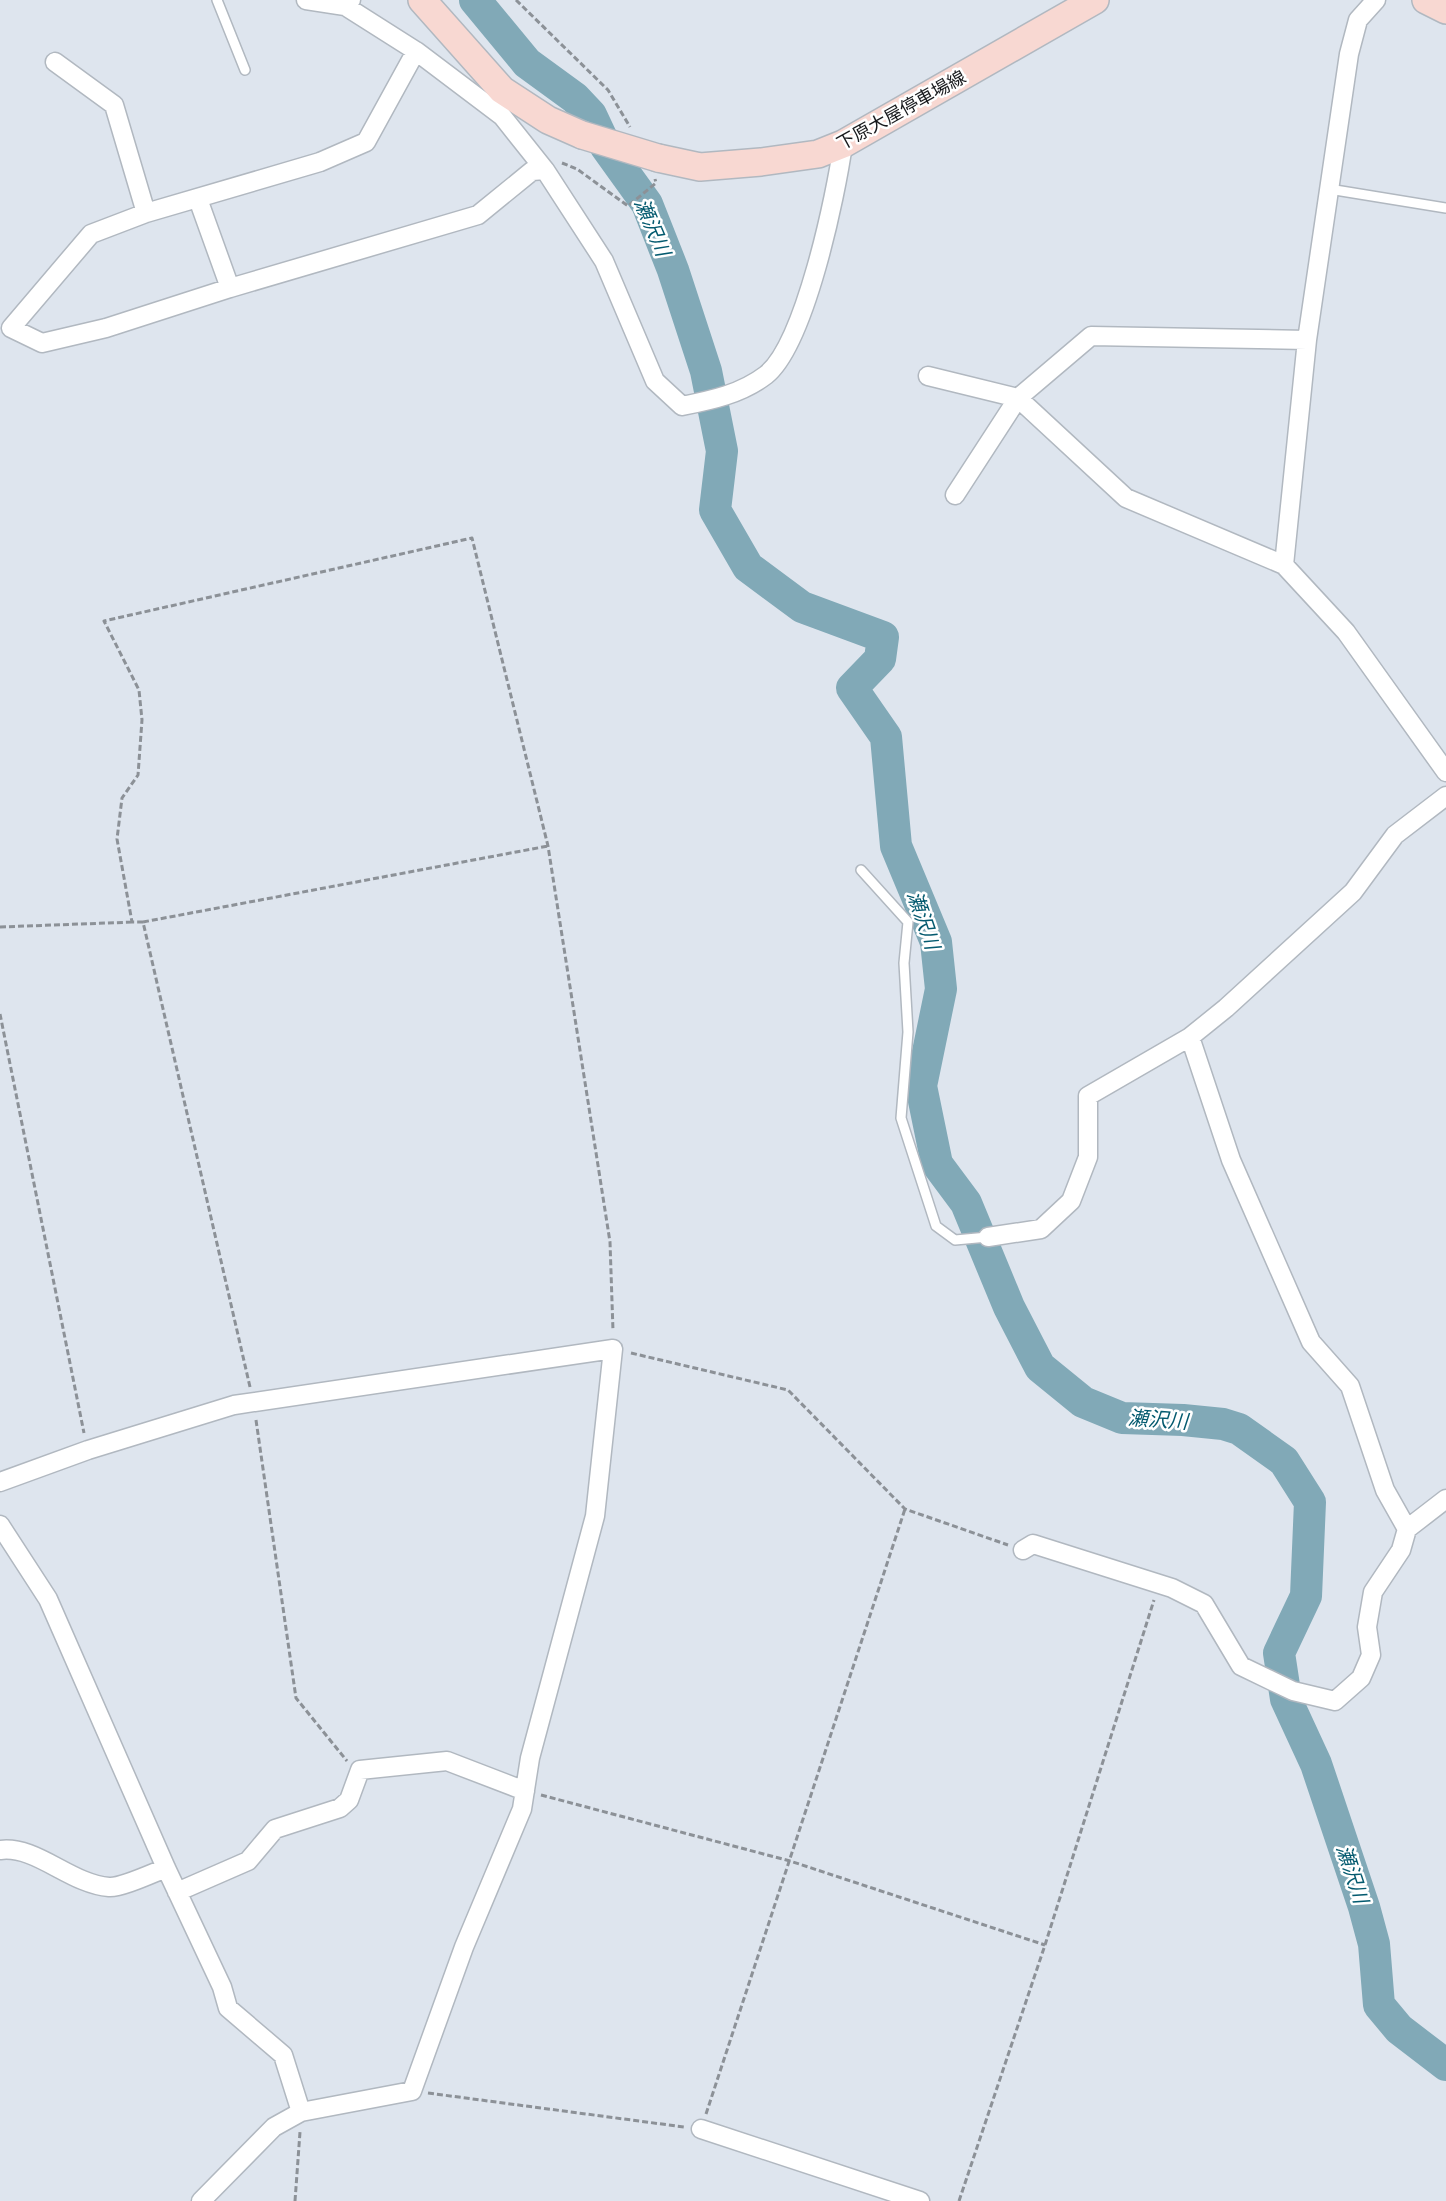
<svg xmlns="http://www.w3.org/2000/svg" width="1446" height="2201" font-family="Mulish,'Noto Sans JP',sans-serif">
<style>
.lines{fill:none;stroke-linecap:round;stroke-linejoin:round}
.river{stroke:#81a9b7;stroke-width:32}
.lane-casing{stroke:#b1b8c0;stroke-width:12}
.street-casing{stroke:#b1b8c0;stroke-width:21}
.secondary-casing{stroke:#b1b8c0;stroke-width:30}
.path{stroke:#8c9197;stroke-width:3;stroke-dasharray:6 3;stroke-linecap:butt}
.lane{stroke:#fff;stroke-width:9}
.street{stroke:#fff;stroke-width:18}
.secondary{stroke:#f8d8d2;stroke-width:27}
.secondary-bridge-casing{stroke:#b1b8c0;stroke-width:30;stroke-linecap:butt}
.secondary-bridge{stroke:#f8d8d2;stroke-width:27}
.labels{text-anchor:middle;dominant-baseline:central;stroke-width:5;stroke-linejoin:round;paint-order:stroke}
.street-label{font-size:18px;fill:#17191c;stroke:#fff}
.water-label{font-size:20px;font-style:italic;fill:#045a6f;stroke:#fff}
</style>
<rect width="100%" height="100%" fill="#dee5ee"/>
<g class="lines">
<path class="river" d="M475,0L527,63L575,98L591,115L606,147L647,204L673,270L706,371L722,451L715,510L748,567L802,607L883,637L880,659L852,688L886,737L896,846L936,942L941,989L921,1086L937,1164L966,1203L1009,1307L1040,1367L1083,1402L1122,1418L1183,1420L1223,1424L1239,1429L1284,1461L1310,1502L1306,1596L1279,1653L1286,1699L1316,1764L1364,1907L1374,1944L1379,2005L1399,2029L1446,2065"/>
<g class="lane-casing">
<path id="lane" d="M217,0L245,70
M1329,189L1446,208
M861,870L908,922L904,963L908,1032L901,1118L936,1226L955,1240L988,1237"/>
</g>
<g class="street-casing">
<path id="street" d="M306,0L345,6L351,0
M345,6L416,51L502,116L545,170L604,261L655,381L682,406C712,400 741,394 766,375C805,344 836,195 843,144
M416,51L366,142L320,162L146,213L91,234L11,328L42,343L106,328L230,288L478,215L532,171L545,170
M55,62L114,105L146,213
M198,199L230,288
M928,376L1018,398L1126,498L1284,565L1346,632L1446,772
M955,495L1018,398L1091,336L1307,340
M1284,565L1307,340L1349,54L1358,20L1376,0
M1446,796L1395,835L1353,892L1226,1008L1190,1037L1231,1160L1311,1342L1350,1386L1385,1490L1407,1529L1446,1499
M988,1237L1041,1229L1071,1201L1088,1157V1096L1190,1037
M0,1482L88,1450L234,1405L613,1349L595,1516L530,1758L522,1809L464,1947L412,2091L301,2112L274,2127L201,2201
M0,1525L48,1599L166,1868L222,1987L228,2008L283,2055L301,2112
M1023,1550L1033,1544L1172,1588L1204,1604L1241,1666L1293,1691L1335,1701L1361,1678L1371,1655L1367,1627L1373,1592L1401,1550L1407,1529
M0,1850C36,1845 70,1884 109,1887C121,1888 153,1873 166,1868
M177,1892L248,1861L275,1829L340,1808L349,1800L360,1770L447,1761L525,1791
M701,2129L920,2201"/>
</g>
<g class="secondary-casing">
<path id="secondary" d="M422,0L502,90L548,120L582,135
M1426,0L1446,10
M658,158L700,167L761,162L818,154L843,144L1095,0"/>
</g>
<path class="path" d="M516,0L608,90L630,127
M562,163L577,169L628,206L656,183L655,179
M143,922L548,846
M0,927L134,922
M0,1014L84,1433
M631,1353L788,1390L905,1509L1008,1545
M250,1387L143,922H132L117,839L122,798L138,775L142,720L139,690L104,621L472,538L548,846L610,1242L613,1331
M256,1420L296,1698L347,1761
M541,1795L790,1861L1045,1945
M428,2093L684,2127
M706,2114L905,1509
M295,2201L300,2132
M959,2201L1045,1945L1154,1600"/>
<use href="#lane" class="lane"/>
<use href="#street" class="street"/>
<use href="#secondary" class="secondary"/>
<g class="secondary-bridge-casing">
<path id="secondary-bridge" d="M582,135L658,158"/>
</g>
<use href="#secondary-bridge" class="secondary-bridge"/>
</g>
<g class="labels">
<g class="street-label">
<text transform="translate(901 110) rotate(-29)">下原大屋停車場線</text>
</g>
<g class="water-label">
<text transform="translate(653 227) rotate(67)">瀬沢川</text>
<text transform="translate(924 920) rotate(71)">瀬沢川</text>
<text transform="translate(1158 1419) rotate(4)">瀬沢川</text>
<text transform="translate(1353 1874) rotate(72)">瀬沢川</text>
</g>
</g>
</svg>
